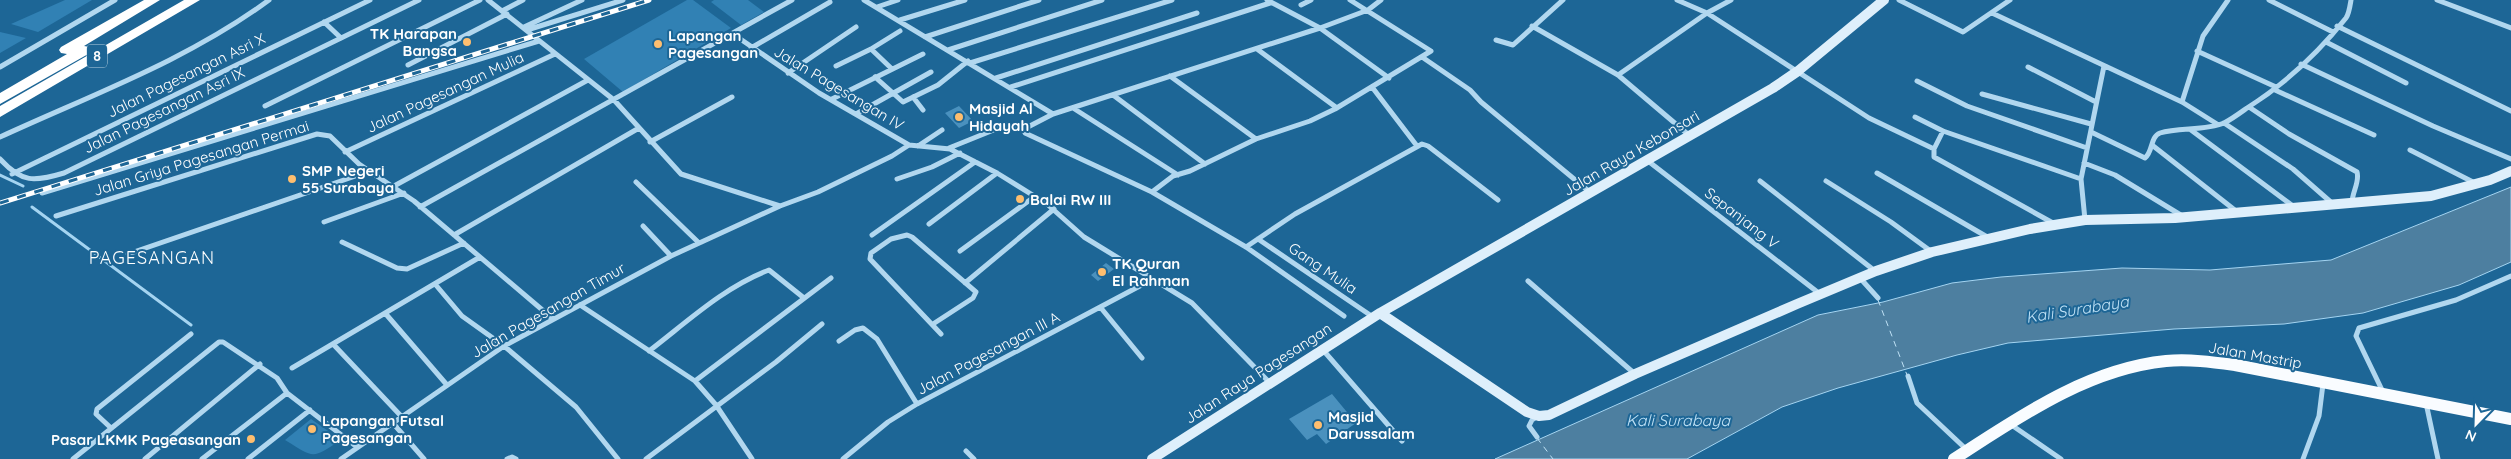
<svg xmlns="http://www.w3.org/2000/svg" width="2511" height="459" font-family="Quicksand,sans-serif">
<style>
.green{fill:#3181b4}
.water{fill:#4d7fa0;stroke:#a4d4f1}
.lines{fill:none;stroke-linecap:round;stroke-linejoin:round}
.stream{stroke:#a4d4f1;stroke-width:3}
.ferry{stroke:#c0e2f6;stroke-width:1;stroke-dasharray:6 5;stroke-linecap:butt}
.building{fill:#4a91be}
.street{stroke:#b1d7ef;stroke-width:5}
.secondary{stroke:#deeffb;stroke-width:10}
.primary{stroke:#f9fcff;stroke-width:12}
.highway{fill:#fff;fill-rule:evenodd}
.rail-casing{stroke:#fff;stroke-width:5}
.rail{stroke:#1d6696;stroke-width:3;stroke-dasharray:9;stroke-linecap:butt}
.poi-dot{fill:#febe6f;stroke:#1d6696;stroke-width:2}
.labels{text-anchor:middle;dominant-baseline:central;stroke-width:4;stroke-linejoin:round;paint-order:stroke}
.shield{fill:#1d6696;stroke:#bbd1e0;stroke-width:1}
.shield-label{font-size:14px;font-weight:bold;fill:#fff}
.poi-label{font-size:15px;font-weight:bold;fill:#fff;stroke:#1d6696;text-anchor:start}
.street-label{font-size:15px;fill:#fff;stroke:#1d6696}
.water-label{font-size:16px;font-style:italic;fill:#c0e2f6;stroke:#1d6696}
.quarter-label{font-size:18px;letter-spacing:1px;fill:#fff;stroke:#1d6696}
</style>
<rect width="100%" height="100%" fill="#1d6696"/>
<path class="green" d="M65,0H92L38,32L11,24Z
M687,0H693L731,28L623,92L584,59Z
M714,0H748L764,12L741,25L711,2Z
M0,32L26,38L0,53Z
M311,419L341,440C311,459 316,459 285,440Z"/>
<path class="water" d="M2511,187V262L2459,285L2363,313L2284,324L2174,329L2008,343L1957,355L1838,388L1782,407L1687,459H1495L1818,315L1883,302L1952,283L2001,277L2122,268L2210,270L2331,260Z"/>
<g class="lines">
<path class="stream" d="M0,175L23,186
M32,207L191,325"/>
<path class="ferry" d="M1878,300L1907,375
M1537,438L1553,459"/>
</g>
<path class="building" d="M959,106L973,121L959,128L945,113Z
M1106,263L1114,269L1098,281L1091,275Z
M1332,394L1356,423L1326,444L1317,434L1307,440L1289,419Z"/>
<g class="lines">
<path class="street" d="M488,0L614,100L681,174L780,206L818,192L892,156L909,145L950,149L997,173L1047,204L1084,237L1192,303L1269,382
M864,0L1053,114
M1267,0L1320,28L1389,78
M1677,0L1707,13L1869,118L1934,149
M1899,0L1963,32L2010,0
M2269,0L2333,32
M2437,0L2511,28
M1301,5L1311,0
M877,7L898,0
M502,11L523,0
M1992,13L2182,102L2217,124
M900,20L965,0
M324,22L341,38
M1532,26L1618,75L1690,136
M2337,26L2511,111
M524,27L582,0
M527,30L623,0
M733,34L819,93L909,145
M925,37L1039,0
M1496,40L1513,45L1563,0
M2326,42L2406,83
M751,48L830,2
M1257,49L1337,108
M948,50L1102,0
M2197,51L2276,87
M1422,57L1470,90L1481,102L1591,193
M970,63L1172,0
M2301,64L2433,126L2511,159
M408,65L507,14
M836,66L871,49
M0,67L115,0
M2028,67L2096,102
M892,69L871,49L900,31
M788,73L856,27
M1618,75L1707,13L1731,0
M1170,76L1256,139
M875,77L903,102L938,85L968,61
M996,78L1197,13
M1917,81L1967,106L2087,148
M1011,87L1270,3
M1372,87L1417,146
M2275,90L2374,135
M1982,94L2091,124
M1113,95L1205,164
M913,97L923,110
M832,99L923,54
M2182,102L2203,36L2228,0
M265,106L480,0
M2249,107L2289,134L2357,172C2360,182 2352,192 2352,203
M1073,108L1178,175
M856,114L931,72
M1915,117L1943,131L2081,179
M2224,123L2293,169L2333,204
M1024,129L1053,114L1320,28L1368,10L1381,0
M2191,130L2293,206
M1943,131L1934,149V157L2053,223
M2091,132L2145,158C2153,152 2150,137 2160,133C2178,127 2205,131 2224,123C2232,119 2240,113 2247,108C2285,84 2318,53 2346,18C2349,14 2350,6 2351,0
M0,137C91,95 188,60 269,0
M650,142L732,97
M2152,145L2236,211
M918,146L942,130
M949,148L1006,125L1024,129L1025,133L1152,192L1246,247L1344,316
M2410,150L2475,183
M345,152L555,54
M0,159C22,183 34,182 64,173L419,0
M1648,161L1820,294
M2084,163L2115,175L2184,217
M1877,173L1989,238
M12,174L370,0
M897,179L932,167L960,153
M1760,181L1875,271
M1826,181L1891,222L1932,252
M636,182L698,242
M394,186L588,80
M1152,192L1173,176L1190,171L1256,139L1310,121L1335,109L1431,51L1350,0
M42,193L539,41
M420,207L792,0
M56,216L317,134L330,136L359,164L414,201L553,319
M2085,220L2081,179L2104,66
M324,222L404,193
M929,224L997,173
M643,226L671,256
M454,235L639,128
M872,235L975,162
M1258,239L1373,317
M342,242L397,268L407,269L464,243
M1246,247L1295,214L1422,144L1428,146L1498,200
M960,251L1034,197
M128,254L370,171
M1860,278L1878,298
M1528,281L1635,374
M965,283L1054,209
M435,284L462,316L504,346L576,407L618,459
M580,305L695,381L716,405L752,459
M1101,308L1142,358
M385,313L447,385
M933,324L973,298L976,292L912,237L907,235L891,239L871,253L870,259L941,334
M839,341L855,330L863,328L877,339L917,404
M333,344L401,416
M1323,350L1402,441
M649,351C687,322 724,287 769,270L804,298
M292,368L480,257
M1908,376L1917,403L1967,450
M695,381L831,278
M2383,392L2356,336L2359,328L2456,300L2511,276
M2426,403L2438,459
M392,422L424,459
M2010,424L2061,459
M111,428L96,414L97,409L191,334
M1537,437L1529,426L1532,420L1538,416
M966,451L974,459
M73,459L219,342H223L277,378L287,393L357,447
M145,459L260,364
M202,459L287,393
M248,459L310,410
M341,459L504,346L671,256L780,206
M507,459L512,457L516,459
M646,459L776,362L822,324
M843,459L888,422L917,404L1153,279
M2303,459L2319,416L2323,384"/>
<path class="secondary" d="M1380,313L1527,412L1539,416L1549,415L1635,374L1797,304L1876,271L1932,252L2030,229L2085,220L2175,218L2431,196L2490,180L2511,171
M1152,459L1380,313L1773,88L1798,71L1884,0"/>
<path class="primary" d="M1954,459C2019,417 2087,369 2166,361C2189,359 2212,362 2235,365L2511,419"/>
<path class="highway" d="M144,0H160L84,46L90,47L92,50L90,53L0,104V93L67,54L61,53L59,50L61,47Z
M184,0H200L0,117V106Z"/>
<g class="rail-casing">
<path id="rail" d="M0,203L649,0"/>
</g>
<use href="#rail" class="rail"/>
</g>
<g class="poi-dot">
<circle cx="467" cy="42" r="5"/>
<circle cx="658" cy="44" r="5"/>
<circle cx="959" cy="117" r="5"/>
<circle cx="292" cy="179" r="5"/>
<circle cx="1020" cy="199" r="5"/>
<circle cx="1102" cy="272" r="5"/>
<circle cx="1318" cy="425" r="5"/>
<circle cx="312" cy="429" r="5"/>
<circle cx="251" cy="439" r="5"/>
</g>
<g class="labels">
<rect class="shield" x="87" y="44.5" width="20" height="23" rx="4"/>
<g class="shield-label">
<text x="97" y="56">8</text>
</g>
<g class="poi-label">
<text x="457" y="33" text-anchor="end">TK Harapan<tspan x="457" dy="17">Bangsa</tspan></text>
<text x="668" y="35">Lapangan<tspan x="668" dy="17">Pagesangan</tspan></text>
<text x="969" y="108">Masjid Al<tspan x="969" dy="17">Hidayah</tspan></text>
<text x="302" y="170">SMP Negeri<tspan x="302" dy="17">55 Surabaya</tspan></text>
<text x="1030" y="199">Balai RW III</text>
<text x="1112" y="263">TK Quran<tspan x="1112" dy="17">El Rahman</tspan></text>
<text x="1328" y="416">Masjid<tspan x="1328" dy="17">Darussalam</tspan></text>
<text x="322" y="420">Lapangan Futsal<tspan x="322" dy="17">Pagesangan</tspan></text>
<text x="241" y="439" text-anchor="end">Pasar LKMK Pageasangan</text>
</g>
<g class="street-label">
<text transform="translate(186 75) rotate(-26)">Jalan Pagesangan Asri X</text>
<text transform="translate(839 88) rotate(31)">Jalan Pagesangan IV</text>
<text transform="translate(445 92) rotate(-25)">Jalan Pagesangan Mulia</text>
<text transform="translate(164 110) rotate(-26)">Jalan Pagesangan Asri IX</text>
<text transform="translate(1631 153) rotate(-30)">Jalan Raya Kebonsari</text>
<text transform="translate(201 158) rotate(-17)">Jalan Griya Pagesangan Permai</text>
<text transform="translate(1742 218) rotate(38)">Sepanjang V</text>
<text transform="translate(1323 268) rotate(34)">Gang Mulia</text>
<text transform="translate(548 310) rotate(-30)">Jalan Pagesangan Timur</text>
<text transform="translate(988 353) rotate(-28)">Jalan Pagesangan III A</text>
<text transform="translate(2255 355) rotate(10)">Jalan Mastrip</text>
<text transform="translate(1258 373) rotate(-33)">Jalan Raya Pagesangan</text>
</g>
<g class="water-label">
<text transform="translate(2077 309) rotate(-9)">Kali Surabaya</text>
<text x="1678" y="420">Kali Surabaya</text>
</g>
<g class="quarter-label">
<text x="152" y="257">PAGESANGAN</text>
</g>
</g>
<g transform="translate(2476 424) rotate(203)" stroke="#1d6696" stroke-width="4" paint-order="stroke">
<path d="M0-4L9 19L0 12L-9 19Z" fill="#ffffff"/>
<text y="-8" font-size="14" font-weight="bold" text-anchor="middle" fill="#ffffff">N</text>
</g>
</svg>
